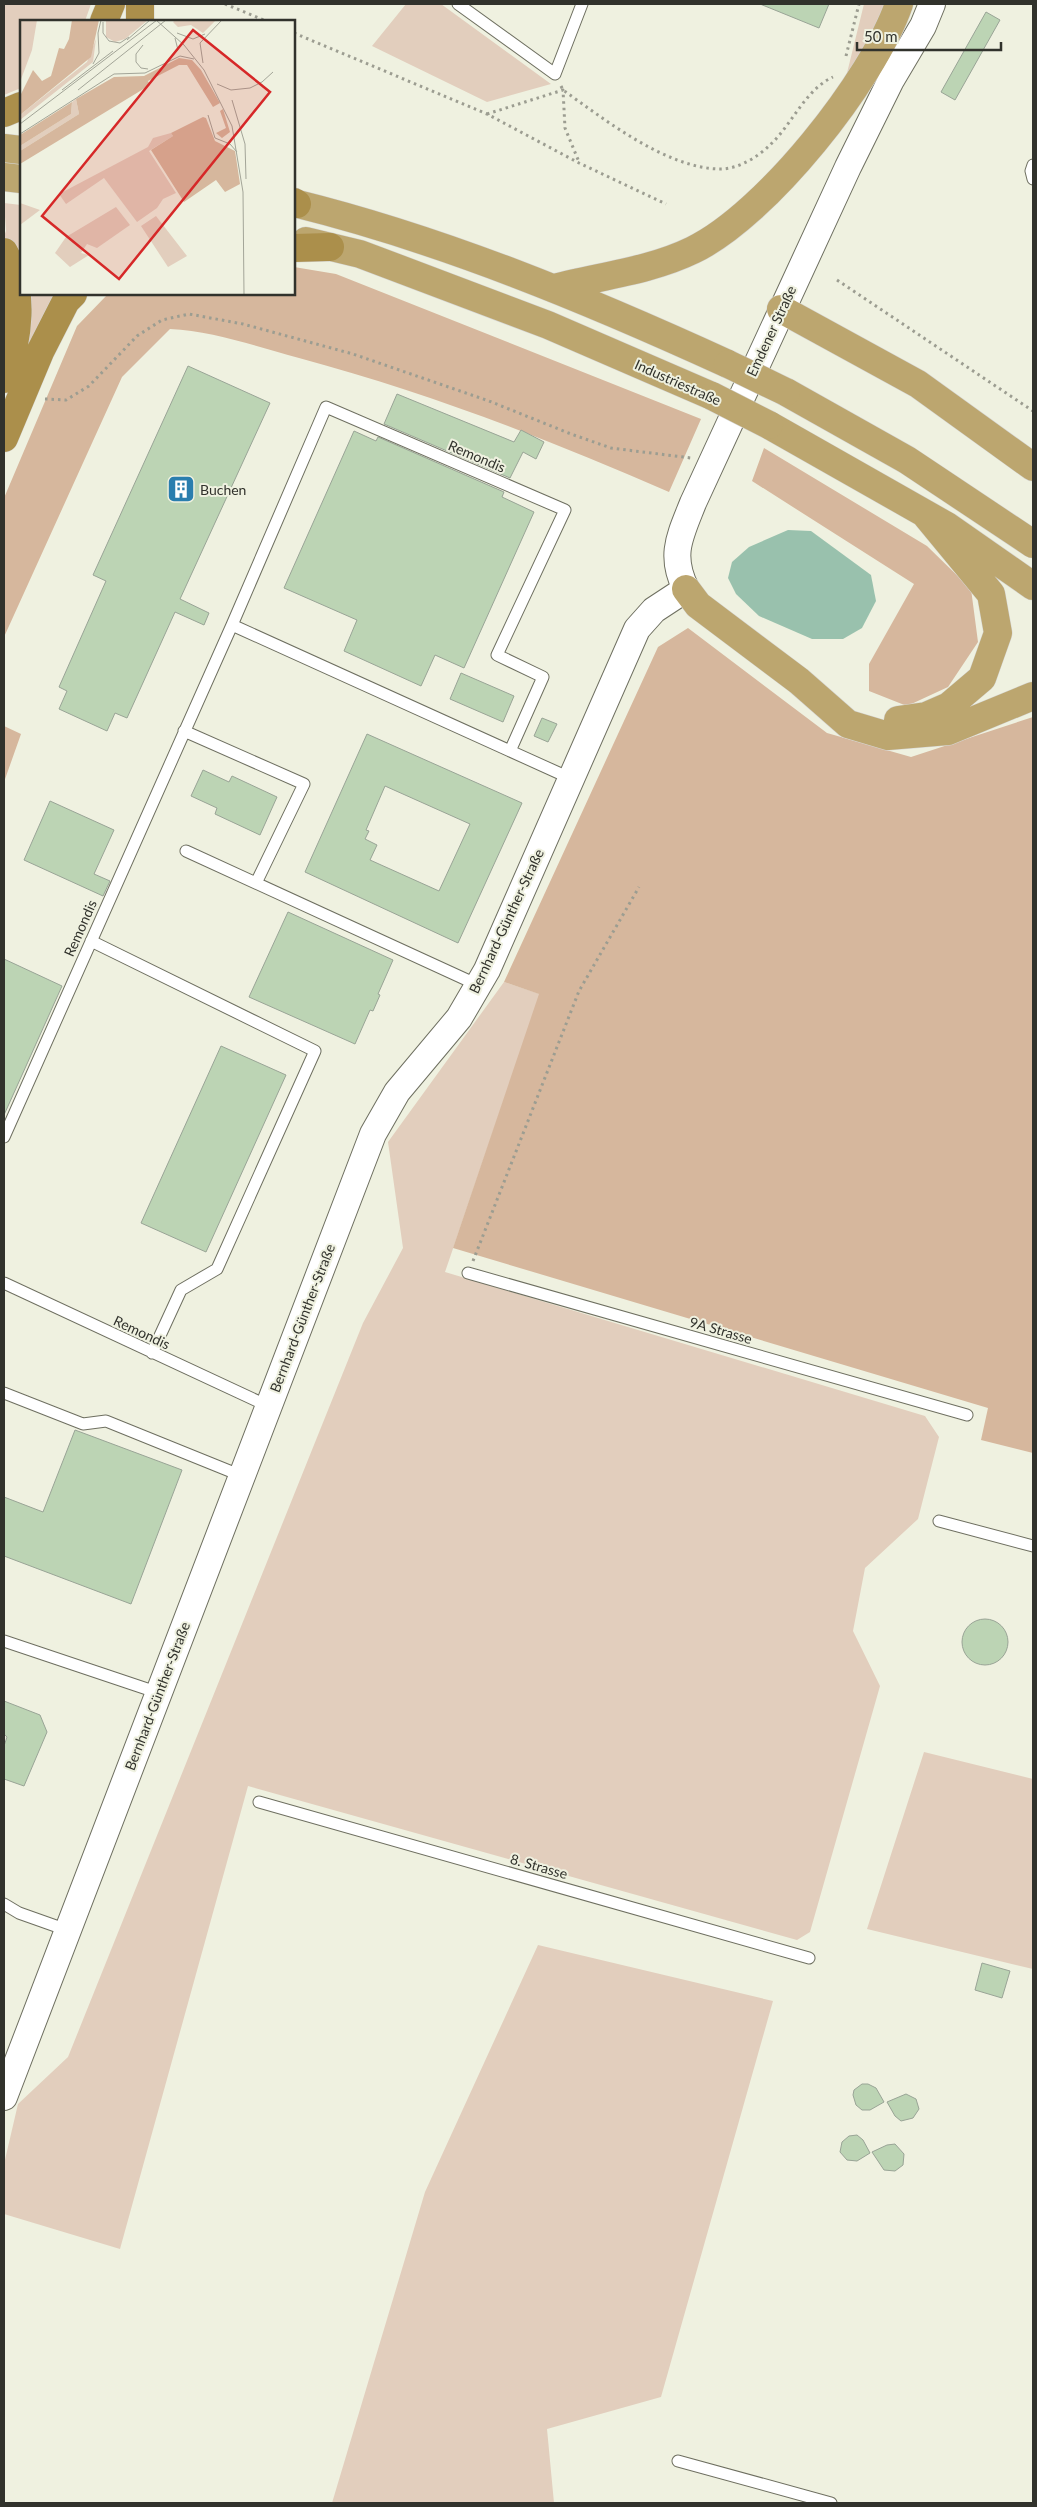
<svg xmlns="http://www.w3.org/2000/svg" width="1037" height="2507" font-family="Lato,sans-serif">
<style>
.green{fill:#e2cebd}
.forest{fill:#d6b79d}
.water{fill:#99c1ad}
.building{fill:#bcd4b4;stroke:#99a496;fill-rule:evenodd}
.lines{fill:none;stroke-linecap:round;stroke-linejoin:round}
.service-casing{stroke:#6e6f60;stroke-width:13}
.tertiary-casing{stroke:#6e6f60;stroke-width:28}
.trunk-casing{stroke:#d6d6d5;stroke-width:29}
.motorway-casing{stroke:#d6d6d5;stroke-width:29}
.path{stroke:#9c9d91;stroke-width:3;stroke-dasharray:2.5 4;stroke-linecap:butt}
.service{stroke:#fff;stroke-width:11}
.tertiary{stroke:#fff;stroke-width:26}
.trunk{stroke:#bca66f;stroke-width:28}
.motorway{stroke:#ab8f4b;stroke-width:28}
.trunk-bridge-casing{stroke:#d6d6d5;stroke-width:29;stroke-linecap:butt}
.trunk-bridge{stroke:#bca66f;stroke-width:28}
.labels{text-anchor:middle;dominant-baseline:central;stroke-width:4;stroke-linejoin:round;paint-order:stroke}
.street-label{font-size:14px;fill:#31322c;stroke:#eff1e0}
.poi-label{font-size:14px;fill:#31322c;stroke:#eff1e0;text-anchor:start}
.inset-road{fill:none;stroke:#a3a598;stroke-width:1}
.view{fill:#d62828;fill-opacity:0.15;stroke:#d62828;stroke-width:2.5}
.inset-edge{fill:none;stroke:#31322c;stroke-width:2.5}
</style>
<rect width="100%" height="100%" fill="#eff1e0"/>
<path class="green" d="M4,4H91L85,21H21V88L4,95Z
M406,4H441L551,84L487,102L372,46Z
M864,4H889L846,79L847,73Z
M4,203L21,205V272L15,254L4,236L6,231Z
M25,294H63L21,362Z
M504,982L540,994L445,1272L925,1416L939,1437L918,1519L865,1568L853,1631L880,1686L810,1932L797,1940L248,1786L120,2249L4,2214V2164L18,2104L68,2057L363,1323L403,1248L388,1142Z
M924,1752L1033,1779V1969L867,1929Z
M538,1945L773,2001L661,2397L547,2429L554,2503H332L425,2192Z"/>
<path class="forest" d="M294,267L336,274L701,419L669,492C548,439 426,392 299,358C258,347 213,331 170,329L122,377L4,637V498L77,326L108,294H294Z
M764,448L927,546L971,589L978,642L948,687L907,706L869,691V664L914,584L752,481Z
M688,628L827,733L911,757L1033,717V1453L981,1440L988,1408L453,1248L539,994L504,982L658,647Z
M4,726L21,734L4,782Z"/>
<path class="water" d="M788,530L811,531L871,575L876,601L862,628L843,639H812L759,616L736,594L728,578L732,562L749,547Z"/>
<path class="building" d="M760,4H829L819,28Z
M986,12L1000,20L955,100L941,92Z
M188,366L270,403L180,599L209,613L204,625L175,612L127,718L115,713L107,731L59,709L67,691L59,687L106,581L93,575Z
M397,394L514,442L521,430L544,442L536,459L523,452L510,478L384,424Z
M354,431L376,441L378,437L504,492L502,497L534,512L464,668L435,655L421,686L344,651L357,620L284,588Z
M461,673L514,696L503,722L450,699Z
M542,718L557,724L548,742L534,736Z
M367,734L522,803L458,943L305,872ZM385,786L470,824L439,891L370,860L377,845L365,839L369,831L366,830Z
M203,770L229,782L232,776L277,797L260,835L215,814L217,808L191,796Z
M50,801L114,830L94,874L110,881L103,896L24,860Z
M288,912L393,960L378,994L380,995L373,1011L370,1010L355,1044L249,997Z
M4,959L62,986L4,1115Z
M221,1046L286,1075L206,1252L141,1223Z
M75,1430L182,1470L131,1604L4,1556V1497L43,1512Z
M962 1642a23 23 0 1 1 46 0a23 23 0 1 1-46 0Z
M4,1701L40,1715L47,1732L24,1786L4,1779V1746L7,1737L4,1734Z
M982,1963L1010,1971L1002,1998L975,1990Z
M862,2084H868L876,2088L884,2102L870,2110H862L856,2105L853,2095L854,2090Z
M906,2094L916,2099L919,2109L913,2118L901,2121L895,2116L887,2102Z
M857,2135L863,2140L870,2153L857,2161L847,2160L840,2152L842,2142L849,2136Z
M895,2144L904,2154L903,2165L895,2171L884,2170L872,2152L887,2145Z"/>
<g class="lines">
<g class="service-casing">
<path id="service" d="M458,4L555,74L582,4
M1033,165L1031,171L1033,179
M232,625L572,779
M184,731L304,784L256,883
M186,851L478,985
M91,941L315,1051L217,1269L181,1290L152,1353
M4,1137L232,625L326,407L565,510L497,655L543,677L510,751
M468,1273L967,1415
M4,1283L268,1406
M4,1393L83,1424L106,1421L242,1476
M939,1521L1033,1546
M4,1641L159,1693
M259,1802L809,1958
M4,1904L19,1913L67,1930
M678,2461L831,2503"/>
</g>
<g class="tertiary-casing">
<path id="tertiary" d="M4,2097L373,1134L397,1092L459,1018L487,970L637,629L654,610L686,589C669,555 680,536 693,503L848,167L891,80L923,26L932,4"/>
</g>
<g class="trunk-casing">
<path id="trunk" d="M4,148L21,150
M4,177L21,179
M294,203C444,240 588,300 728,364
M306,241L360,254L548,325L712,396
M554,288C600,276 650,271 693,250C766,215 873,80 899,4
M781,309L918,384L1033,467
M786,392L907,460L1033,544
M769,425L947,526L1033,586
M686,589L698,605L799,681L848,724L888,736L948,731L1033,696
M898,720L926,716L949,706L982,678L998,633L991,594L925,514"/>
</g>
<g class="motorway-casing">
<path id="motorway" d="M104,21L111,4
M140,21V4
M4,113L21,106
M294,202L297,204
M294,248L330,247
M4,252C25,290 19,340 4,379
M4,438L40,352L66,301L73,294"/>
</g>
<path class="path" d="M225,4L266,21
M294,33L487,114L579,163L666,204
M846,56L859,4
M561,86L563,90C605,120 665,167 718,169C737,170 758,157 771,144C793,123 805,90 833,77
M487,114L563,90L565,128L579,162
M837,280L1033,411
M45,399L66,400L89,386L137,336L162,320L189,314L243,324L353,354L489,401L571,434L611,448L691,458
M473,1261L579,991L639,887"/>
<use href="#service" class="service"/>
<use href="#tertiary" class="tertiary"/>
<use href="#trunk" class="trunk"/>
<use href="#motorway" class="motorway"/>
<g class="trunk-bridge-casing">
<path id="trunk-bridge" d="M728,364L786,392
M712,396L769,425"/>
</g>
<use href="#trunk-bridge" class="trunk-bridge"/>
</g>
<defs>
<g id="building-square" transform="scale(1.4375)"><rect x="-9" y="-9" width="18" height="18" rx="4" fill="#2a7eae" stroke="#eff1e0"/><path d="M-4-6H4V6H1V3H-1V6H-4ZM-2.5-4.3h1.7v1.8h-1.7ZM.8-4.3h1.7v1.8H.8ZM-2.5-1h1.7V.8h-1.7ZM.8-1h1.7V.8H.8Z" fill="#fff"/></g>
</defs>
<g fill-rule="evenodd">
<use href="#building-square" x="181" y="489"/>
</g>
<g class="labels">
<g class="street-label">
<text transform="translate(771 331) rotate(-65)">Emdener Straße</text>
<text transform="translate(678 382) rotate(24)">Industriestraße</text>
<text transform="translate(477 456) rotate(23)">Remondis</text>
<text transform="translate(506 921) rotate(-65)">Bernhard-Günther-Straße</text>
<text transform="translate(80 928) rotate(-66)">Remondis</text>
<text transform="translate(302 1318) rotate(-69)">Bernhard-Günther-Straße</text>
<text transform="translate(721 1330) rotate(16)">9A Strasse</text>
<text transform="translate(142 1332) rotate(25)">Remondis</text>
<text transform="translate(157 1696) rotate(-69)">Bernhard-Günther-Straße</text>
<text transform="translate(539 1866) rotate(16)">8. Strasse</text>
</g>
<g class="poi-label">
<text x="200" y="489">Buchen</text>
</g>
</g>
<g transform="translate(20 20)">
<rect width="275" height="275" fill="#eff1e0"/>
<path d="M0,0H17L12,30L0,62ZM86,0H128L105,19L95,22L86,17ZM155,0H196L183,13L171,5L158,7L153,2ZM76,19L73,42L0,100V95L67,42ZM56,79L59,94L0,131V126L51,94L52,82ZM151,113L153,116L129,131L156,173L143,179L137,188L117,202L84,158L46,184L39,174L128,127L133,118ZM0,183L20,190L0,205ZM96,187L110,205L77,228L67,224L61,233L69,235L50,247L35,233L46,217ZM136,196L167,236L148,247L121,206Z" fill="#e2cebd"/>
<path d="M52,0H79L71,37L0,95V76L13,50L22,61L31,56L39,28L44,29L49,19ZM159,38L172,40L181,50L200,83L193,87L167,45H159L128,61L130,65L0,144V131L59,94L56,79L94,57L124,56ZM52,82L51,94L0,126V115ZM203,89L210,112L202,118L196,113L206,108L200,91ZM183,97L186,98L195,121L215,131L220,164L205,172L196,160L164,182L131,130L153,116L151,113Z" fill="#d6b79d"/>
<path class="inset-road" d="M136,0L164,25L184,50L212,106L223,172L224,275M83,2V13L89,21L100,23L109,17M157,13L173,19L185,14M107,20L130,0M123,25L116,34V42L121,48L128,49M150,38L158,30L155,18M183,43L180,23L202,0M73,44L79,33L78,13L81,0M197,64L211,70L230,68L242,62L253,52M42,70L93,31M58,70L146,0M212,80L225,124L226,159M188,95L195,118L210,124L217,132M0,104L137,0M0,114L94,54L125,53L160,36L174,39"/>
<path class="view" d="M173,10L250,72L99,259L22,196Z"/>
<rect width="275" height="275" class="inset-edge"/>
</g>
<rect width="1037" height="2507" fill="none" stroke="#31322c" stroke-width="10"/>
<path d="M857 42v8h144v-8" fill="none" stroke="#31322c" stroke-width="2.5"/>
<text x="864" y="42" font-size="15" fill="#31322c" stroke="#eff1e0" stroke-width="4" paint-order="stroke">50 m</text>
</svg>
